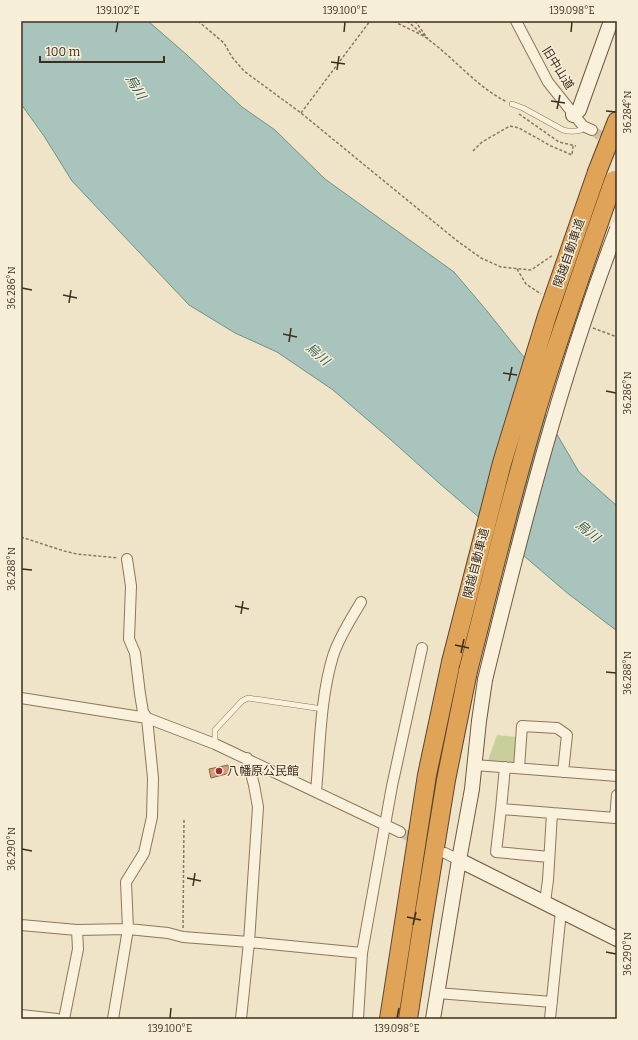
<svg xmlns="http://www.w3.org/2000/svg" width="638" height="1040" font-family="Bitter,'Noto Sans JP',serif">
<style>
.green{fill:#c9cf9b}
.water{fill:#a9c4bc;stroke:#6f938a}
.building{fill:#cf9f7d;stroke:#8d5f41}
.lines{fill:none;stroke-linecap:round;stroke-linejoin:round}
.street-tunnel{stroke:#ccc0a6;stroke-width:10;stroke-dasharray:10 5;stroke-linecap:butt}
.lane-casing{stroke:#8d765c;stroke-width:6}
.street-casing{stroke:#8d765c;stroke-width:12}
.secondary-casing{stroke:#6f573f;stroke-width:16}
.highway-casing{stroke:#5b4430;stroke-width:20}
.path{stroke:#8d765c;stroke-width:1.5;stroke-dasharray:3 2;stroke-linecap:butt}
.lane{stroke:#faf1dc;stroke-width:5}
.street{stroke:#faf1dc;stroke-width:10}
.secondary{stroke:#faf1dc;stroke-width:14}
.highway{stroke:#e0a458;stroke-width:18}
.secondary-bridge-casing{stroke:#6f573f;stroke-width:16;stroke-linecap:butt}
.highway-bridge-casing{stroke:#5b4430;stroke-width:20;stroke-linecap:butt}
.secondary-bridge{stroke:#faf1dc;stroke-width:14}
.highway-bridge{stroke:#e0a458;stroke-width:18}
.ticks{fill:none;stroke:#3d2e20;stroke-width:1.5}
.poi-dot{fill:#9e2a2b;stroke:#f7eed8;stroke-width:1.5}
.labels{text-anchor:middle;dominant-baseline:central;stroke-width:3;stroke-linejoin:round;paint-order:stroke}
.street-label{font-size:12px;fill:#3d2e20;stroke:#f7eed8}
.poi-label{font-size:12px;fill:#3d2e20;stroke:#f7eed8;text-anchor:start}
.water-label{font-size:13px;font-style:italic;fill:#2f5d5a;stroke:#f7eed8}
.neatline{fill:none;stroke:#3d2e20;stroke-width:1.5}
.ticks-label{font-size:10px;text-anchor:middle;fill:#3d2e20}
</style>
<rect width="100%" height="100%" fill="#f0e4c8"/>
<path class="green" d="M497,735L517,737L515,761L508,764L487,763Z"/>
<path class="water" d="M21,21H148L187,55L242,107L275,130L325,179L454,272L487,311L527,361L545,414L579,472L617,506V631L566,592L439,483L390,439L333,390L277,352L235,333L189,305L72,181L44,136L21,104Z"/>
<path class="building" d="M228,765L230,773L211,778L209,769Z"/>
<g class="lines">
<path class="street-tunnel" d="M592,130L617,148
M400,832L438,850"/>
<g class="lane-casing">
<path id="lane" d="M512,104L523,108L563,130C570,132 574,132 581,130L583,126
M215,744V730L242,701L248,698L323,709"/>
</g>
<g class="street-casing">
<path id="street" d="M516,21L548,82L583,126L592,130
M21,698L147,718L215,744L400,832
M475,765L617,776
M505,767L501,809L615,818L617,795
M519,768L522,726L557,728L567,735L563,772
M316,792C320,747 320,699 333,656C339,637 351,619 361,602
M501,809L496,852L549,857
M445,853L459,860
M545,902L548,880L552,813
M21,925L77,930L128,929L168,933L183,937L249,942L362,953
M437,993L552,1002
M21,1015L57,1019
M64,1019L78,949L77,930
M113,1019L128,929L126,882L144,853L152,817L153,778L147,718L143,712L140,694L135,653L129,639L131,586L127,559
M241,1019L249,942L258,807L254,785L247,758
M358,1019L362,953L392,786L422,648
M550,1019L561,911"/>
</g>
<g class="secondary-casing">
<path id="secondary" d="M573,115L579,110L611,21
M459,860L617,939
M433,1019L459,860L472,789L479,721L485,680"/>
</g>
<g class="highway-casing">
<path id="highway" d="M597,172L617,121
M389,1019L427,775L451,662
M408,1019L423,921L446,780L468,671"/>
</g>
<path class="path" d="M198,21L224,43L232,57L244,71L301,113L456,240L481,258L501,267L531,270L553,255
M394,21C405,28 419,32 429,40C456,60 477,87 507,102
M407,21L425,36
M415,21L428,39
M301,113L370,21
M519,114L559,142L576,146
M473,151L482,142L510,126L519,128L551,146L572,155L573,146
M517,269L526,284L541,294
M593,328L617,337
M21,537L64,551L77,554L118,558
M183,928L184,820"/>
<use href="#lane" class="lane"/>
<use href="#street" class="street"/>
<use href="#secondary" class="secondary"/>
<use href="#highway" class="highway"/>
<g class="secondary-bridge-casing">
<path id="secondary-bridge" d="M485,680C522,528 561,375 617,229"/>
</g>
<g class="highway-bridge-casing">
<path id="highway-bridge" d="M451,662L502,463L547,316L597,172
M468,671C492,576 515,480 544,386C566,316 590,248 614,180"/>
</g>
<use href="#secondary-bridge" class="secondary-bridge"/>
<use href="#highway-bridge" class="highway-bridge"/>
</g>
<path class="ticks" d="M116,32L118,22M344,32L345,22M571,32L572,22M331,62L345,64M337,70L339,56M551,101L565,103M557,109L560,95M606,111L616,112M22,288L32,290M63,295L77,298M69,303L71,290M283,334L297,337M289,342L291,328M503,373L517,375M509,381L512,367M606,391L616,393M22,569L32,570M235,606L249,609M241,614L243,601M455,645L469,648M461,653L464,639M606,672L616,673M22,849L32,851M187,878L201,881M193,886L195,873M407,917L421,920M413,925L416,912M606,952L616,954M170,1018L171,1008M397,1018L399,1008"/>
<circle class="poi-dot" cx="219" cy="771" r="4"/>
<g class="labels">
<g class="street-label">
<text transform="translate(558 68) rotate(58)">旧中山道</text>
<text transform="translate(569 253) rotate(-71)">関越自動車道</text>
<text transform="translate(476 563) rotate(-76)">関越自動車道</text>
</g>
<g class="poi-label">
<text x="227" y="771">八幡原公民館</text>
</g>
<g class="water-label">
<text transform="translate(136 87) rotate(59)">烏川</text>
<text transform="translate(318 354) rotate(41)">烏川</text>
<text transform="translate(588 531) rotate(39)">烏川</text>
</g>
</g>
<rect width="638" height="1040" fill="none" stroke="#f7eed8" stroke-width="44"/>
<path d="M40 56v6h124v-6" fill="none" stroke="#3d2e20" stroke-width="2"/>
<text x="46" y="56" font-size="12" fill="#3d2e20" stroke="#f7eed8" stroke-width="3" paint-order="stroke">100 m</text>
<rect x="22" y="22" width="594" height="996" class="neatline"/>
<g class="ticks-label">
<text x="118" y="14">139.102°E</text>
<text x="345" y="14">139.100°E</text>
<text x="572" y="14">139.098°E</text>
<text transform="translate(627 112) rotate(-90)" y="4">36.284°N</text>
<text transform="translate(11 288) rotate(-90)" y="4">36.286°N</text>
<text transform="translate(627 393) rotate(-90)" y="4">36.286°N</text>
<text transform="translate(11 569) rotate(-90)" y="4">36.288°N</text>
<text transform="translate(627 673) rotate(-90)" y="4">36.288°N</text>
<text transform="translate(11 849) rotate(-90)" y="4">36.290°N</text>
<text transform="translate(627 954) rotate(-90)" y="4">36.290°N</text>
<text x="170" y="1032">139.100°E</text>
<text x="397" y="1032">139.098°E</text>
</g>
</svg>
